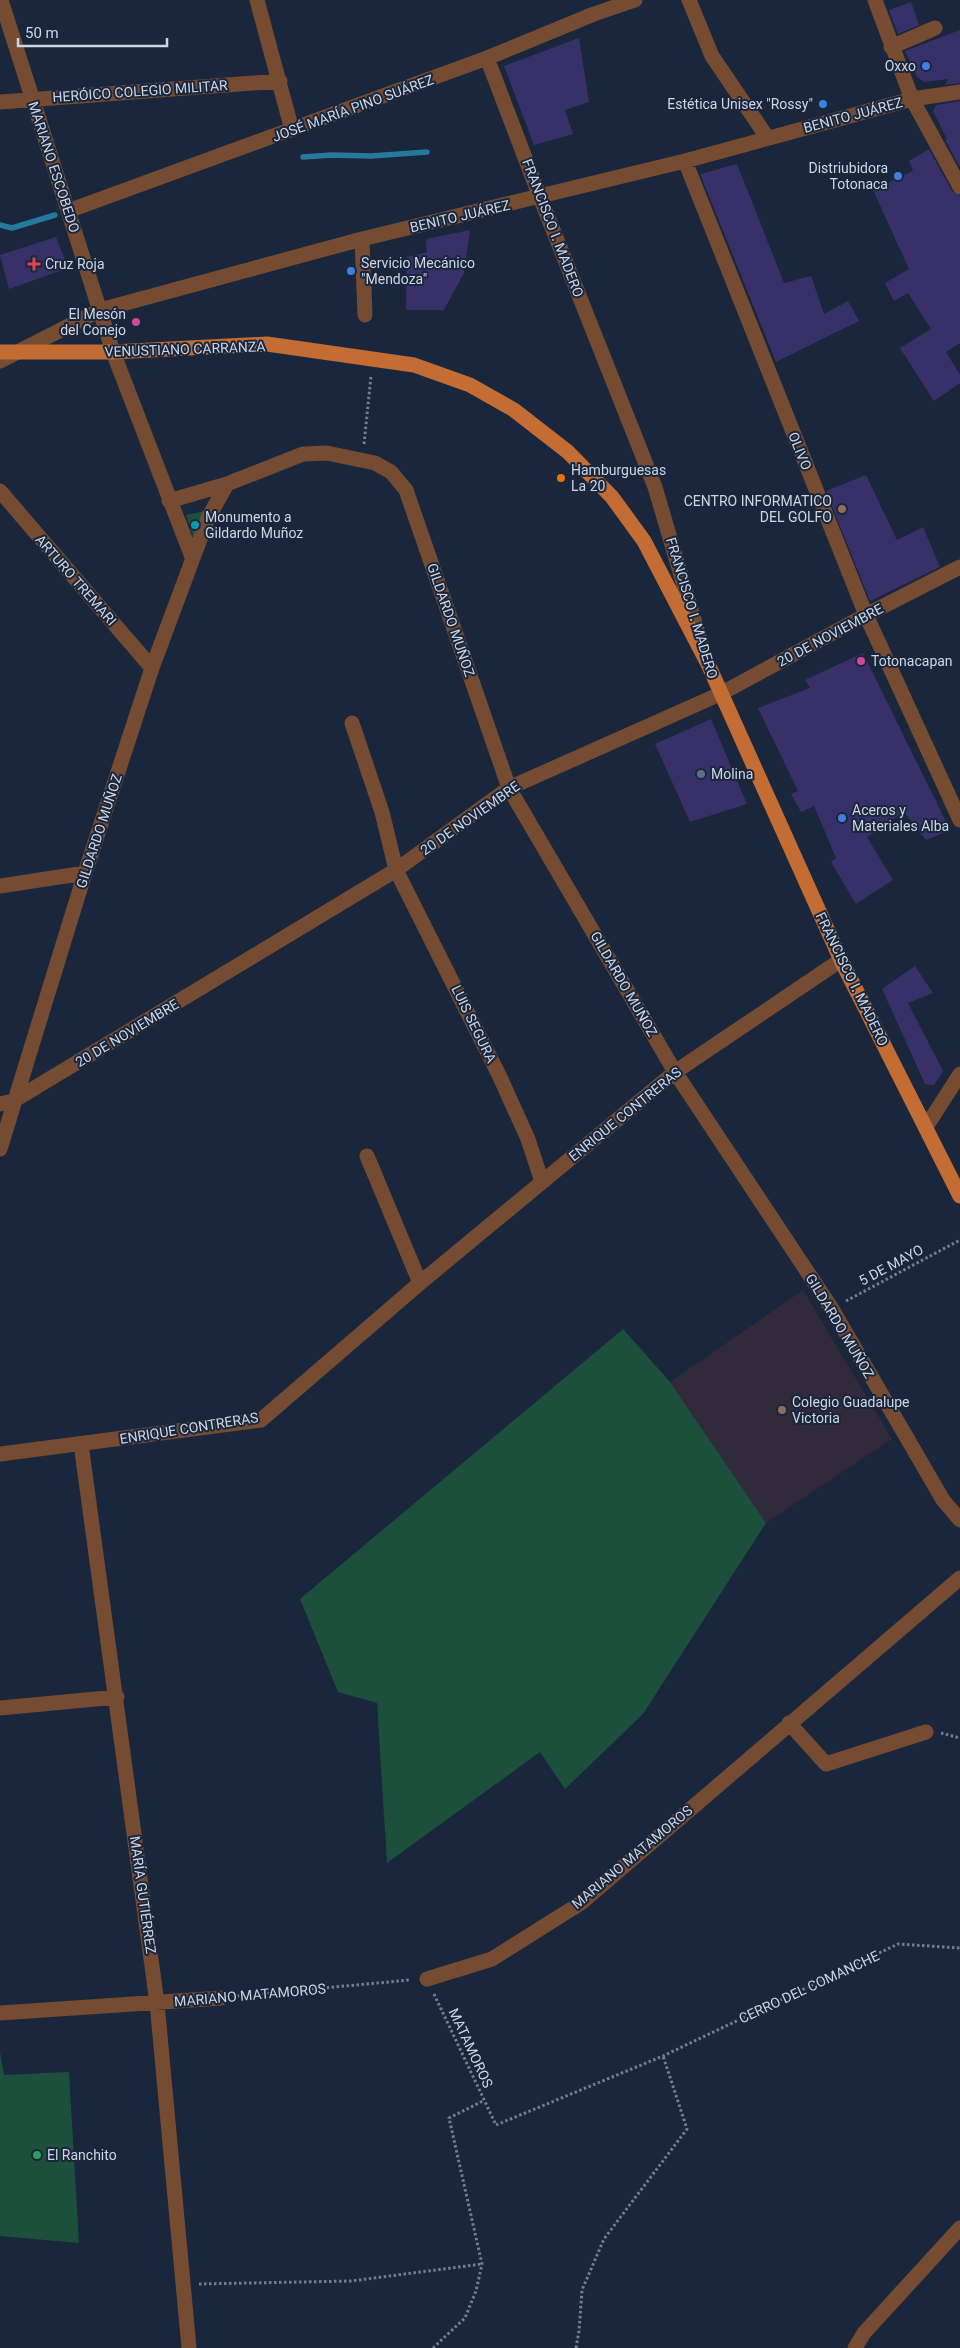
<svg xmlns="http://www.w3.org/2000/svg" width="960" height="2348" font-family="Roboto,sans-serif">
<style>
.education{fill:#302a3a}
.green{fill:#1d503c}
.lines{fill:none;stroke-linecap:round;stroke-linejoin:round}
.stream{stroke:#26799c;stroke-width:5.5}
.building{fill:#383169}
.path{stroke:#737e90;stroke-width:3;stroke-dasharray:2.5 2.5;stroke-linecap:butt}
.minor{stroke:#754b31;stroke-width:15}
.major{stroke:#c36c33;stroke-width:15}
.shop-dot{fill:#3f7fe0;stroke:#19263b;stroke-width:2}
.health-dot{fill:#e0444e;stroke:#19263b;stroke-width:2}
.hotel-dot{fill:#d1479c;stroke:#19263b;stroke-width:2}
.food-dot{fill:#e8710a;stroke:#19263b;stroke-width:2}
.education-dot{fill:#8d6e63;stroke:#19263b;stroke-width:2}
.culture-dot{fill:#0f9aa8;stroke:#19263b;stroke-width:2}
.service-dot{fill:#5c6f8a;stroke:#19263b;stroke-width:2}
.leisure-dot{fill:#2e9e5b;stroke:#19263b;stroke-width:2}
.labels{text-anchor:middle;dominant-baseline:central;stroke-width:4;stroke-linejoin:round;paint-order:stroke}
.poi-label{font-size:14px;fill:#cdd6e5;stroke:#19263b;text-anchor:start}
.street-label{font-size:14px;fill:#cdd6e5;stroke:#19263b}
</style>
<rect width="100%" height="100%" fill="#19263b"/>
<path class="education" d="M803,1290L892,1439L766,1523L670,1382Z"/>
<path class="green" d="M209,510L194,540L186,515Z
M623,1329L670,1382L766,1523L643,1714L565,1789L540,1752L387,1863L377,1703L338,1692L300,1599Z
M0,2052L4,2075L69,2072L79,2243L0,2236Z"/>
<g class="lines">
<path class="stream" d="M303,157L332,155L371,156L427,152
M0,225L12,228L55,215"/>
</g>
<path class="building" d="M911,2L919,25L898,34L889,10Z
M960,30V83L945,85L948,79L924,82L917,77L905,51Z
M579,38L589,102L565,110L573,134L534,145L504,66Z
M960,101V167L945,140L947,139L933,111L936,105Z
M929,149L952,191L960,196V343L946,352L960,375V383L934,401L900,348L931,329L908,293L894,301L885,283L909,269L873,190L913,171L909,161Z
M737,164L784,283L811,276L824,314L848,301L859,321L776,362L700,174Z
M470,230L464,273L444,310H406L407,257L427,252L426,239Z
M56,237L68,268L9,289L0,255Z
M866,475L897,540L923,527L940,567L870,601L826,491Z
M863,653L950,830L926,840L904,812L867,837L893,880L856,904L831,862L836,858L814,806L801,812L791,794L798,791L758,708L810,688L805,680Z
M711,719L747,804L690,822L655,744Z
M915,966L933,993L908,1003L943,1071L934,1085L925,1084L882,989Z"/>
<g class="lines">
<path class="path" d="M364,444L371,376
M846,1301L960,1240
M941,1733L960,1738
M434,1994L496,2125L663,2056L898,1944L960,1948
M237,1996L410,1980
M199,2284L351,2281L482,2264
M433,2348L465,2318L476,2291L482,2264L449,2118L483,2101
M576,2348L579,2331L582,2290L604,2239L687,2129L663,2056"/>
<path class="minor" d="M1,0L113,352L192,557
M257,0L292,130
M689,0L712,56L767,137
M875,0L912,99L960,187
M891,47L935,28
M487,58L540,197L655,487L701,643
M0,102L280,81
M685,161L866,615L960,820
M68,211L487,58L594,14L635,0
M362,239L365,315
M0,361L100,310L362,239L685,161L912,99L960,92
M0,491L152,668
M169,501L227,484
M352,723L382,812L396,870L499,1075L528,1139L542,1182
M0,886L85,873
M0,1104L13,1101L396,870L509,788L720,694L866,615L960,567
M926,1127L960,1074
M0,1149L85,873L152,668L208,518L227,484L303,454L327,453L375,463L391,472L406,490L509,788L675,1072L832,1309L943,1500L960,1520
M367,1156L420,1283
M81,1444L157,2003L189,2348
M0,1454L261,1420L420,1283L675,1072L841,960
M0,1708L117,1697
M789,1723L826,1764L926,1732
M427,1979L492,1959L581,1903L960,1578
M0,2013L221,1998
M855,2348L864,2333L960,2228"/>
<path class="major" d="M0,352H113L267,344L414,365L470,385L514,410L568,452L612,497L644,541L708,664L841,960L960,1196"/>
</g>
<g class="shop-dot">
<circle cx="926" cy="66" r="5"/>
<circle cx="823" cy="104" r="5"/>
<circle cx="898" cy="176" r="5"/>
<circle cx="351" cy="271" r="5"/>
<circle cx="842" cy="818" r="5"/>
</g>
<path class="health-dot" d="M31.5 256.5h5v5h5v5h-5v5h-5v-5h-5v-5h5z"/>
<g class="hotel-dot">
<circle cx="136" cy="322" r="5"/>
<circle cx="861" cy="661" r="5"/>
</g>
<circle class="food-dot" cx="561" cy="478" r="5"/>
<g class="education-dot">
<circle cx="842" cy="509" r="5"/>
<circle cx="782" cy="1410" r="5"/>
</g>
<circle class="culture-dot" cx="195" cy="525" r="5"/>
<circle class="service-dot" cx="701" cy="774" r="5"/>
<circle class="leisure-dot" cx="37" cy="2155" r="5"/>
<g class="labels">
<g class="poi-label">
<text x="916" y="66" text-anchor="end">Oxxo</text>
<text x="813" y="104" text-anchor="end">Estética Unisex "Rossy"</text>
<text x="888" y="168" text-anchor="end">Distriubidora<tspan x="888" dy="16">Totonaca</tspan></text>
<text x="361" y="263">Servicio Mecánico<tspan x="361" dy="16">"Mendoza"</tspan></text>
<text x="45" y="264">Cruz Roja</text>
<text x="126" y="314" text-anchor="end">El Mesón<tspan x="126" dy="16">del Conejo</tspan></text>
<text x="571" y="470">Hamburguesas<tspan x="571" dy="16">La 20</tspan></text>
<text x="832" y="501" text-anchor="end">CENTRO INFORMATICO<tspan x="832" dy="16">DEL GOLFO</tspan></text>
<text x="205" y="517">Monumento a<tspan x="205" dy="16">Gildardo Muñoz</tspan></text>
<text x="871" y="661">Totonacapan</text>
<text x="711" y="774">Molina</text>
<text x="852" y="810">Aceros y<tspan x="852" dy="16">Materiales Alba</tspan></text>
<text x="792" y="1402">Colegio Guadalupe<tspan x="792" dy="16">Victoria</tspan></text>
<text x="47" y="2155">El Ranchito</text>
</g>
<g class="street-label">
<text transform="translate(140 91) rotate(-4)">HERÓICO COLEGIO MILITAR</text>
<text transform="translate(353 108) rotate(-20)">JOSÉ MARÍA PINO SUÁREZ</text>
<text transform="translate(853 115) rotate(-15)">BENITO JUÁREZ</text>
<text transform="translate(54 167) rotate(72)">MARIANO ESCOBEDO</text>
<text transform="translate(460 216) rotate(-13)">BENITO JUÁREZ</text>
<text transform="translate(553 228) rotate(69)">FRANCISCO I. MADERO</text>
<text transform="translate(185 349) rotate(-2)">VENUSTIANO CARRANZA</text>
<text transform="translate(800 451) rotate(68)">OLIVO</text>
<text transform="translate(76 580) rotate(49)">ARTURO TREMARI</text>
<text transform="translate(692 608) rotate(73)">FRANCISCO I. MADERO</text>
<text transform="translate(451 620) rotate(71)">GILDARDO MUÑOZ</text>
<text transform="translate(830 635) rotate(-28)">20 DE NOVIEMBRE</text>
<text transform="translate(470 818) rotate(-35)">20 DE NOVIEMBRE</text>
<text transform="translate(99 831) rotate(-72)">GILDARDO MUÑOZ</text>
<text transform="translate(852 979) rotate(64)">FRANCISCO I. MADERO</text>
<text transform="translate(624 984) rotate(60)">GILDARDO MUÑOZ</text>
<text transform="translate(474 1024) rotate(64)">LUIS SEGURA</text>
<text transform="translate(127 1033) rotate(-31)">20 DE NOVIEMBRE</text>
<text transform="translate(625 1114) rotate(-39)">ENRIQUE CONTRERAS</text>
<text transform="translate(891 1265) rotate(-28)">5 DE MAYO</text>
<text transform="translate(840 1326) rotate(59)">GILDARDO MUÑOZ</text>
<text transform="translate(189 1428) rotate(-9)">ENRIQUE CONTRERAS</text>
<text transform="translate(632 1857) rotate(-40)">MARIANO MATAMOROS</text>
<text transform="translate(143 1895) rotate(82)">MARÍA GUTIÉRREZ</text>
<text transform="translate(809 1987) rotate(-25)">CERRO DEL COMANCHE</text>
<text transform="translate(250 1995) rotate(-5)">MARIANO MATAMOROS</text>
<text transform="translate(471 2048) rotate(65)">MATAMOROS</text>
</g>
</g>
<path d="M18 38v8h149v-8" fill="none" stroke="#cdd6e5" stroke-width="2.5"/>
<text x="25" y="38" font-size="15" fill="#cdd6e5" stroke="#19263b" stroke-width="4" paint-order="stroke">50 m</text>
</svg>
